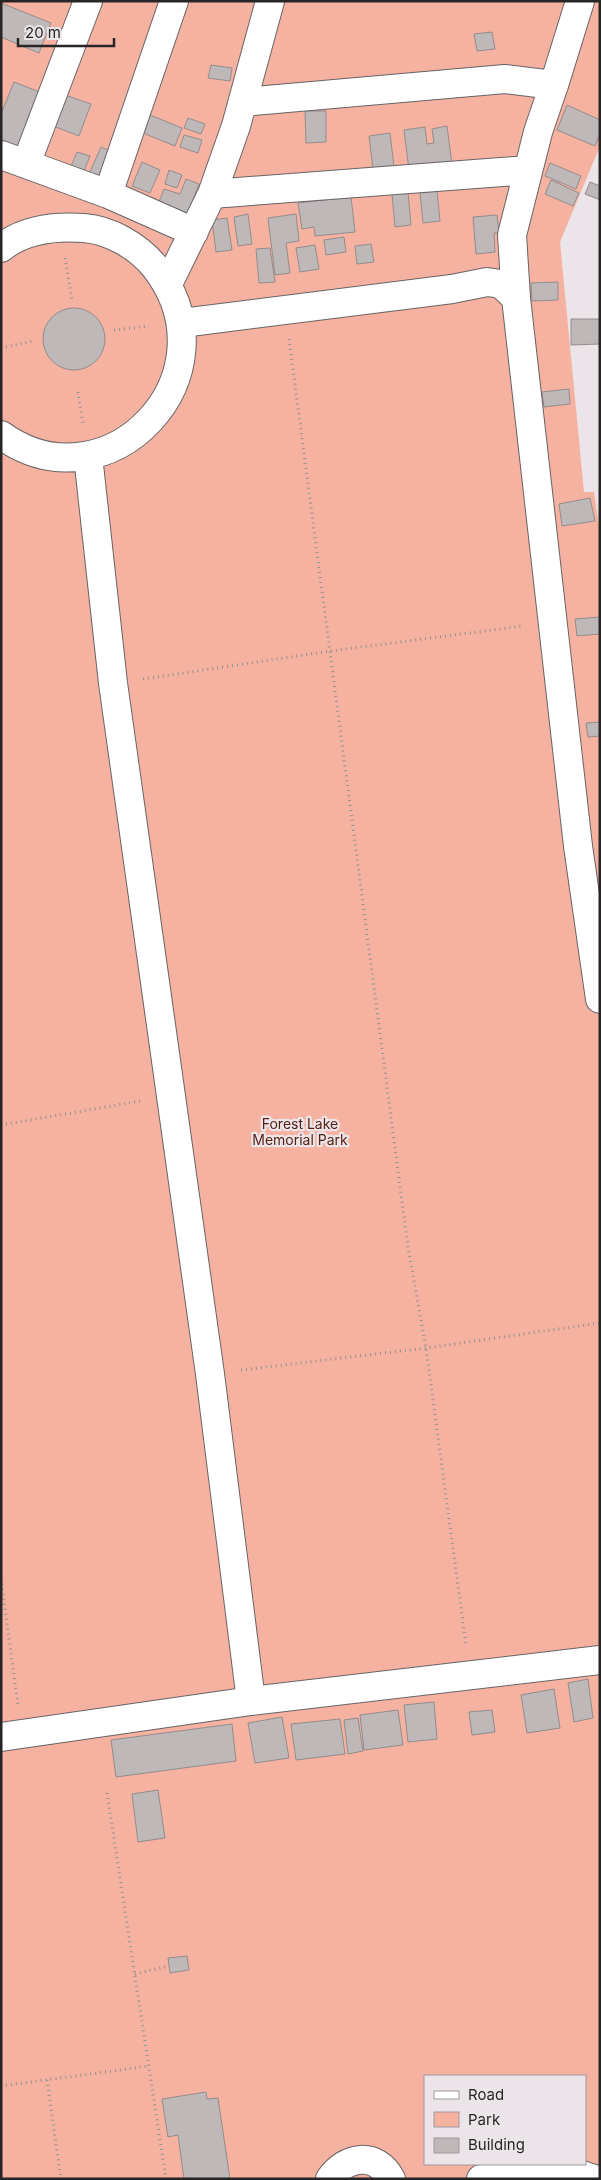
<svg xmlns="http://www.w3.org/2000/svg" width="601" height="2180" font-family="Inter,sans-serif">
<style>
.green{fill:#f6b2a0;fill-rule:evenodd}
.building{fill:#bfb8b9;stroke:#938c8d}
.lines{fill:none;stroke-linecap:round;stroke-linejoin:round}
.minor-casing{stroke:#686366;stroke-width:30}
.path{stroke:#959193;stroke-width:3;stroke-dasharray:1 4;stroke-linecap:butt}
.minor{stroke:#fff;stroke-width:28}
.labels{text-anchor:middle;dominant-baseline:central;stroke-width:4.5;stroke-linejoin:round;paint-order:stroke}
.park-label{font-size:14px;fill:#571e10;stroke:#ebe5e9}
</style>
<rect width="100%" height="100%" fill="#ebe5e9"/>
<path class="green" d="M1,1H600V146L560,242L584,492H594L600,532V2179H1ZM425,2076H585V2164H425Z"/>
<path class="building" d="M1,3L51,23L39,53L1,37Z
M492,32L495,49L477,51L474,34Z
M211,65L232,68L230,81L208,78Z
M14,82L42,93L23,142L20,140L16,151L1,146V114Z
M59,93L91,104L79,136L48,124Z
M567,105L600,120V134L595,146L557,130Z
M305,111H326V142L306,143Z
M150,115L182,128L175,146L143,133Z
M188,118L205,124L201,134L184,128Z
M447,126L452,165L409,170L404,130L425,127L427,144L434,143L432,129Z
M390,133L394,167L373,170L369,136Z
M184,135L202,140L198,153L180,147Z
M101,147L110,151L97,180L88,176Z
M77,152L90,156L82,176L69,171Z
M142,162L160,170L150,193L132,186Z
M550,163L581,176L576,189L545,176Z
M169,170L182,175L177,188L165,184Z
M186,179L199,184L186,218L157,207L164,189L180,194Z
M551,180L579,193L573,206L545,194Z
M590,182L600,186V200L585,194Z
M437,191L440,221L423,223L420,193Z
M408,192L411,225L395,227L392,194Z
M351,197L355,232L315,236L314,227L302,229L298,203Z
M248,214L252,244L238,246L234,217Z
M296,214L299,241L286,243L290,273L275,275L268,218Z
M497,215L499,233H494L495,252L476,254L473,217Z
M227,218L232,250L216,252L212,220Z
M344,237L346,252L326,255L324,240Z
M371,244L374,262L357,264L355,246Z
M315,245L319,269L300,272L296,248Z
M270,248L275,282L259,283L256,249Z
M558,282V300L532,301L531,283Z
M43 339a31 31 0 1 1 62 0a31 31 0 1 1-62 0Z
M571,319H600V344L571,345Z
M569,389L570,404L544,407L542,392Z
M590,498L595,521L562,526L559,504Z
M600,617V634L577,636L575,619Z
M600,722V736L588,737L586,723Z
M588,1679L593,1718L574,1722L568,1683Z
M554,1689L560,1728L527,1733L521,1695Z
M434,1702L437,1739L408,1742L404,1705Z
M398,1710L403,1745L364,1750L360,1715Z
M492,1710L495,1732L472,1735L469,1712Z
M282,1717L289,1758L255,1763L248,1723Z
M358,1718L363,1751L348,1754L344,1720Z
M340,1719L345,1754L296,1760L291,1724Z
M232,1724L236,1761L116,1777L111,1740Z
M158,1790L165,1838L138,1842L132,1794Z
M187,1956L189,1970L170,1973L168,1958Z
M206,2092L207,2099L218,2098L230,2179H184L178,2135L168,2137L162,2099Z"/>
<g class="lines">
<g class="minor-casing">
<path id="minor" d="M243,102L505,79L554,85L580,1
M1,155L108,194L194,232
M26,164L88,1
M108,194L174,1
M212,194L528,170
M1,248C24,229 56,226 84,228C110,230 138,246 155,267C239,375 108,512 1,435
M168,284L212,194L236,126L270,1
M516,298L512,235L538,132L554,85
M182,323L452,289L487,282L501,284L516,298L578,846L600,999
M88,456L113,683L210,1374L251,1701
M1,1737L251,1701L600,1660
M330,2179C346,2156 376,2151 391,2179
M481,2179L576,2173L594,2179"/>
</g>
<path class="path" d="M65,258L72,300
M114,330L149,326
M289,339L408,1247L426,1348L466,1645
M1,348L33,341
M78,392L83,425
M143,679L331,651L523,626
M1,1125L141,1101
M241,1370L426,1348L600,1323
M1,1579L18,1705
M107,1793L166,2179
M135,1974L169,1966
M47,2080L61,2179
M1,2086L149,2066"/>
<use href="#minor" class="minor"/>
</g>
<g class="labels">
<g class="park-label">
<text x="300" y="1123">Forest Lake<tspan x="300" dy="16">Memorial Park</tspan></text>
</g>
</g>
<rect width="601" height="2180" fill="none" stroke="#272526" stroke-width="5"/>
<rect x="424" y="2075" width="162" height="90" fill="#ebe5e9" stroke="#9d989b"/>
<rect x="434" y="2091" width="25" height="8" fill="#ffffff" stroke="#9d989b"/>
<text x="468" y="2100" font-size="15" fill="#272526">Road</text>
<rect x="434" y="2112" width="25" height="15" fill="#f6b2a0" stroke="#9d989b"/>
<text x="468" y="2125" font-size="15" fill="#272526">Park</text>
<rect x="434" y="2138" width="25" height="15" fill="#bfb8b9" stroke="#9d989b"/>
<text x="468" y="2150" font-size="15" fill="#272526">Building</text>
<path d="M18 38v8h96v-8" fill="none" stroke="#272526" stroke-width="2.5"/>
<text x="25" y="38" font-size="15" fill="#272526" stroke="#ebe5e9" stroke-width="4" paint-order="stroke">20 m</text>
</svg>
